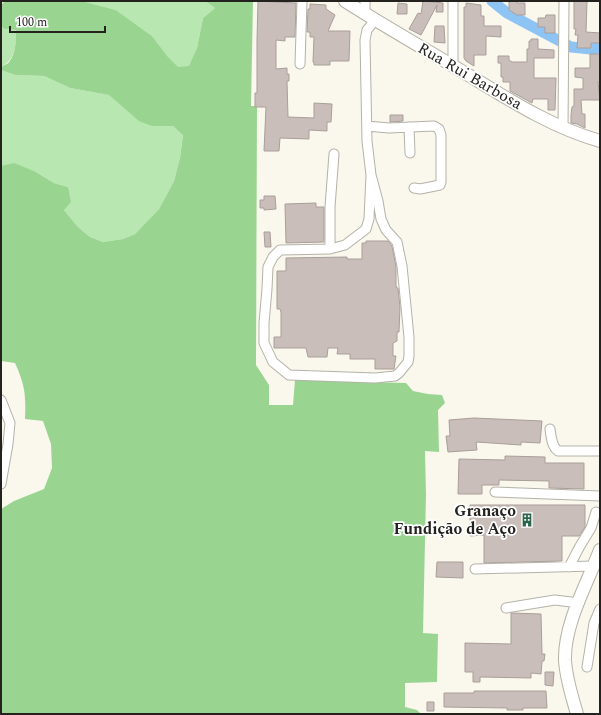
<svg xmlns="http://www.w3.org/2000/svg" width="601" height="715" font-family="Spectral,serif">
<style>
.green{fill:#b8e7b2}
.forest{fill:#99d591}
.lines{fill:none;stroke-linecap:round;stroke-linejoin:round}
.river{stroke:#8dc4f4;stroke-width:11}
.building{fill:#c9beb9;stroke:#a99e99}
.minor-casing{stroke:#b4b2a8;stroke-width:11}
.major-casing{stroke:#b4b2a8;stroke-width:14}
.minor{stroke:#fff;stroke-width:9}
.major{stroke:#fff;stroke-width:12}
.labels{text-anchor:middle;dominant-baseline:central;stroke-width:3.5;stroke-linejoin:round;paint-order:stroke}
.street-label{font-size:16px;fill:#23221e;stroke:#fff}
.poi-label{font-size:16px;font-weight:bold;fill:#23221e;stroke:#fff;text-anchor:end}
</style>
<rect width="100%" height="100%" fill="#faf8ed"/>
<path class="green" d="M82,1H205L215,8L203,18L197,48L189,67H175L152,36L116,10Z
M1,26L4,29L16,30C16,46 16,59 1,67Z
M1,70L15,75L44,76L70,88L110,95L123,107L152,126H173L183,134L180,158L174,181L159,209L135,234L123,239L103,242L90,237L78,227L64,210L68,187L54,183L36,172L1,166Z"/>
<path class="forest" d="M5,1H82L116,10L152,36L168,57L178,67L189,66L197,48L203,18L215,8L205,1H253L251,106H257L256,365L269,385V405H293L295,380L406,383L413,391L428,394L442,395L445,403L438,410L439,452L425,451L426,494L423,633L438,634L437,682L405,683V707L417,710L421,714H1V509L14,501L44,489L52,468L51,444L43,421L25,419C26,395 25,385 15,363L1,361V166L14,163L36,172L54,183L68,187L71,202L64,210L78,227L90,237L103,242L123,239L135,234L159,209L174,181L180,158L183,135L173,126H152L139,121L109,95L70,88L44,76L15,75L1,70V67C4,65 8,64 9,62C16,54 16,40 16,30L4,29L1,26V5Z"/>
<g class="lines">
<path class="river" d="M492,1L507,13L571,47L591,49L600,48"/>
</g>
<path class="building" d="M258,1L296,3L295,37H285V41L276,40V69L287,68V74H289V81H287L288,117L314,118V103L332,104L331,122H327V131L309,130V139L280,138L279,151H264L266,107H255V93H257V40Z
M423,1L443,3V12H436L437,5L421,35L409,29L418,13L421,14Z
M509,1H517V3H525V15H517L509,10Z
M574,1H587L586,32L600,33V43H591V48H577L578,35H575L576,29H574Z
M398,3L407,4V14H397Z
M466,3L481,5V16H484V26H501V37L486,36V55H474V66L466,61L464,58V7H466Z
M310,4L326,5V9L335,15L328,31H350L349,61H330V65H314V62H313L314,37H310V32H307L308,9H310Z
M546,15H555V33H545V27H538V18H545Z
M435,26H444L445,43L434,42Z
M531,39H538V49L554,50V58H534V78H556L555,110H548V99H533L532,103L510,91V82H503V77H501V63H498V56H509V60L512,62H527V49H529V41H531Z
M590,54H600V82H598L600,100H581L582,114H585V128L577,124L571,123V115L572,107L574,106V89H583V78L575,77V68H590Z
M390,115H403V121L390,122Z
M264,196H275L276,209L264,210V208H260V200H264Z
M316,203V207H324V242L286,243L285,204Z
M264,232H270L271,247H265Z
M366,241H388L392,246L396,267V286L397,288H398L400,307L399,332H397V341L393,343V356H396L394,369H375V359H350V354H337L338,348H328L327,357H308L306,348H274V337H281V312L280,309H277V271H286V258L347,257V259H362V243H366Z
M474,418L542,421L540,443L521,442V445L476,442L477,450L448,452L446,436H450L449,420Z
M505,456L545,457V463H584V489L549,488V481L499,480V485H482V494H458L459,459L505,460Z
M470,505H585V527L579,536H562V561L484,563V535L470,536Z
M437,562H463V578L436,577Z
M511,613L541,614L542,654H545L544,661H542L541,674L531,673V678L480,677V682H473V672H465V643L511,644Z
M545,672H554L553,686L545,685Z
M474,691H546L547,708H523V710H507V708L444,707V693H474Z
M427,702H434V711H427Z"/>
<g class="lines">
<g class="minor-casing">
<path id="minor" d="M365,14V1
M300,64L302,1
M453,66V1
M367,126L389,128L434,126L439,129L441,135V182L440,185L420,189L414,188
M409,127L410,153
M563,128L564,1
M371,175L378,201L381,219L386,230L397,242L402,266L409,337V356L408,362L399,373L395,376L375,378L289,375L273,362L264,343V323L267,289L268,267L273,257L280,250L330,249L345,245L366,229L369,219L371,175L367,141L365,40L367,30L375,20
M330,249V207L334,154
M1,400L10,423L8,444L1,484
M550,429C551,437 552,447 558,451H600
M495,492L600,496
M569,567L580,546L591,528L596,512
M475,569L594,566
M506,608L555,600L579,603
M587,667L594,623L600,609"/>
</g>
<g class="major-casing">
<path id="major" d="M345,1C384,26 425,49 465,73C508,99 551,127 600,141
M577,714C572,696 566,679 565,660C564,624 587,584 600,550"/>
</g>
<use href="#minor" class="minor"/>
<use href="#major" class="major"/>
</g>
<defs>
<g id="building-bare" transform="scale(1.08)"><path d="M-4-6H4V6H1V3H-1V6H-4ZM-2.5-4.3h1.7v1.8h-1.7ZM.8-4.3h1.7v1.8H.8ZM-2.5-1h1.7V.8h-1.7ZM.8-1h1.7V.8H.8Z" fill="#2b634b" stroke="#fff" stroke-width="2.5" paint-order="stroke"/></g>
</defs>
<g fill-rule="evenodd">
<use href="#building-bare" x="527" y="520"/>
</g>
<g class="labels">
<g class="street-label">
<text transform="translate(470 76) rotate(30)">Rua Rui Barbosa</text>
</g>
<g class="poi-label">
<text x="516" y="511">Granaço<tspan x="516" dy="18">Fundição de Aço</tspan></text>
</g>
</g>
<rect width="601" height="715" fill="none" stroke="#23221e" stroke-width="4"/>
<path d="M10 26v6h95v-6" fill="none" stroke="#23221e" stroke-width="2"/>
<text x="16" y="26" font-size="12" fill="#23221e" stroke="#ffffff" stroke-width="3" paint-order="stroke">100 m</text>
</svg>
